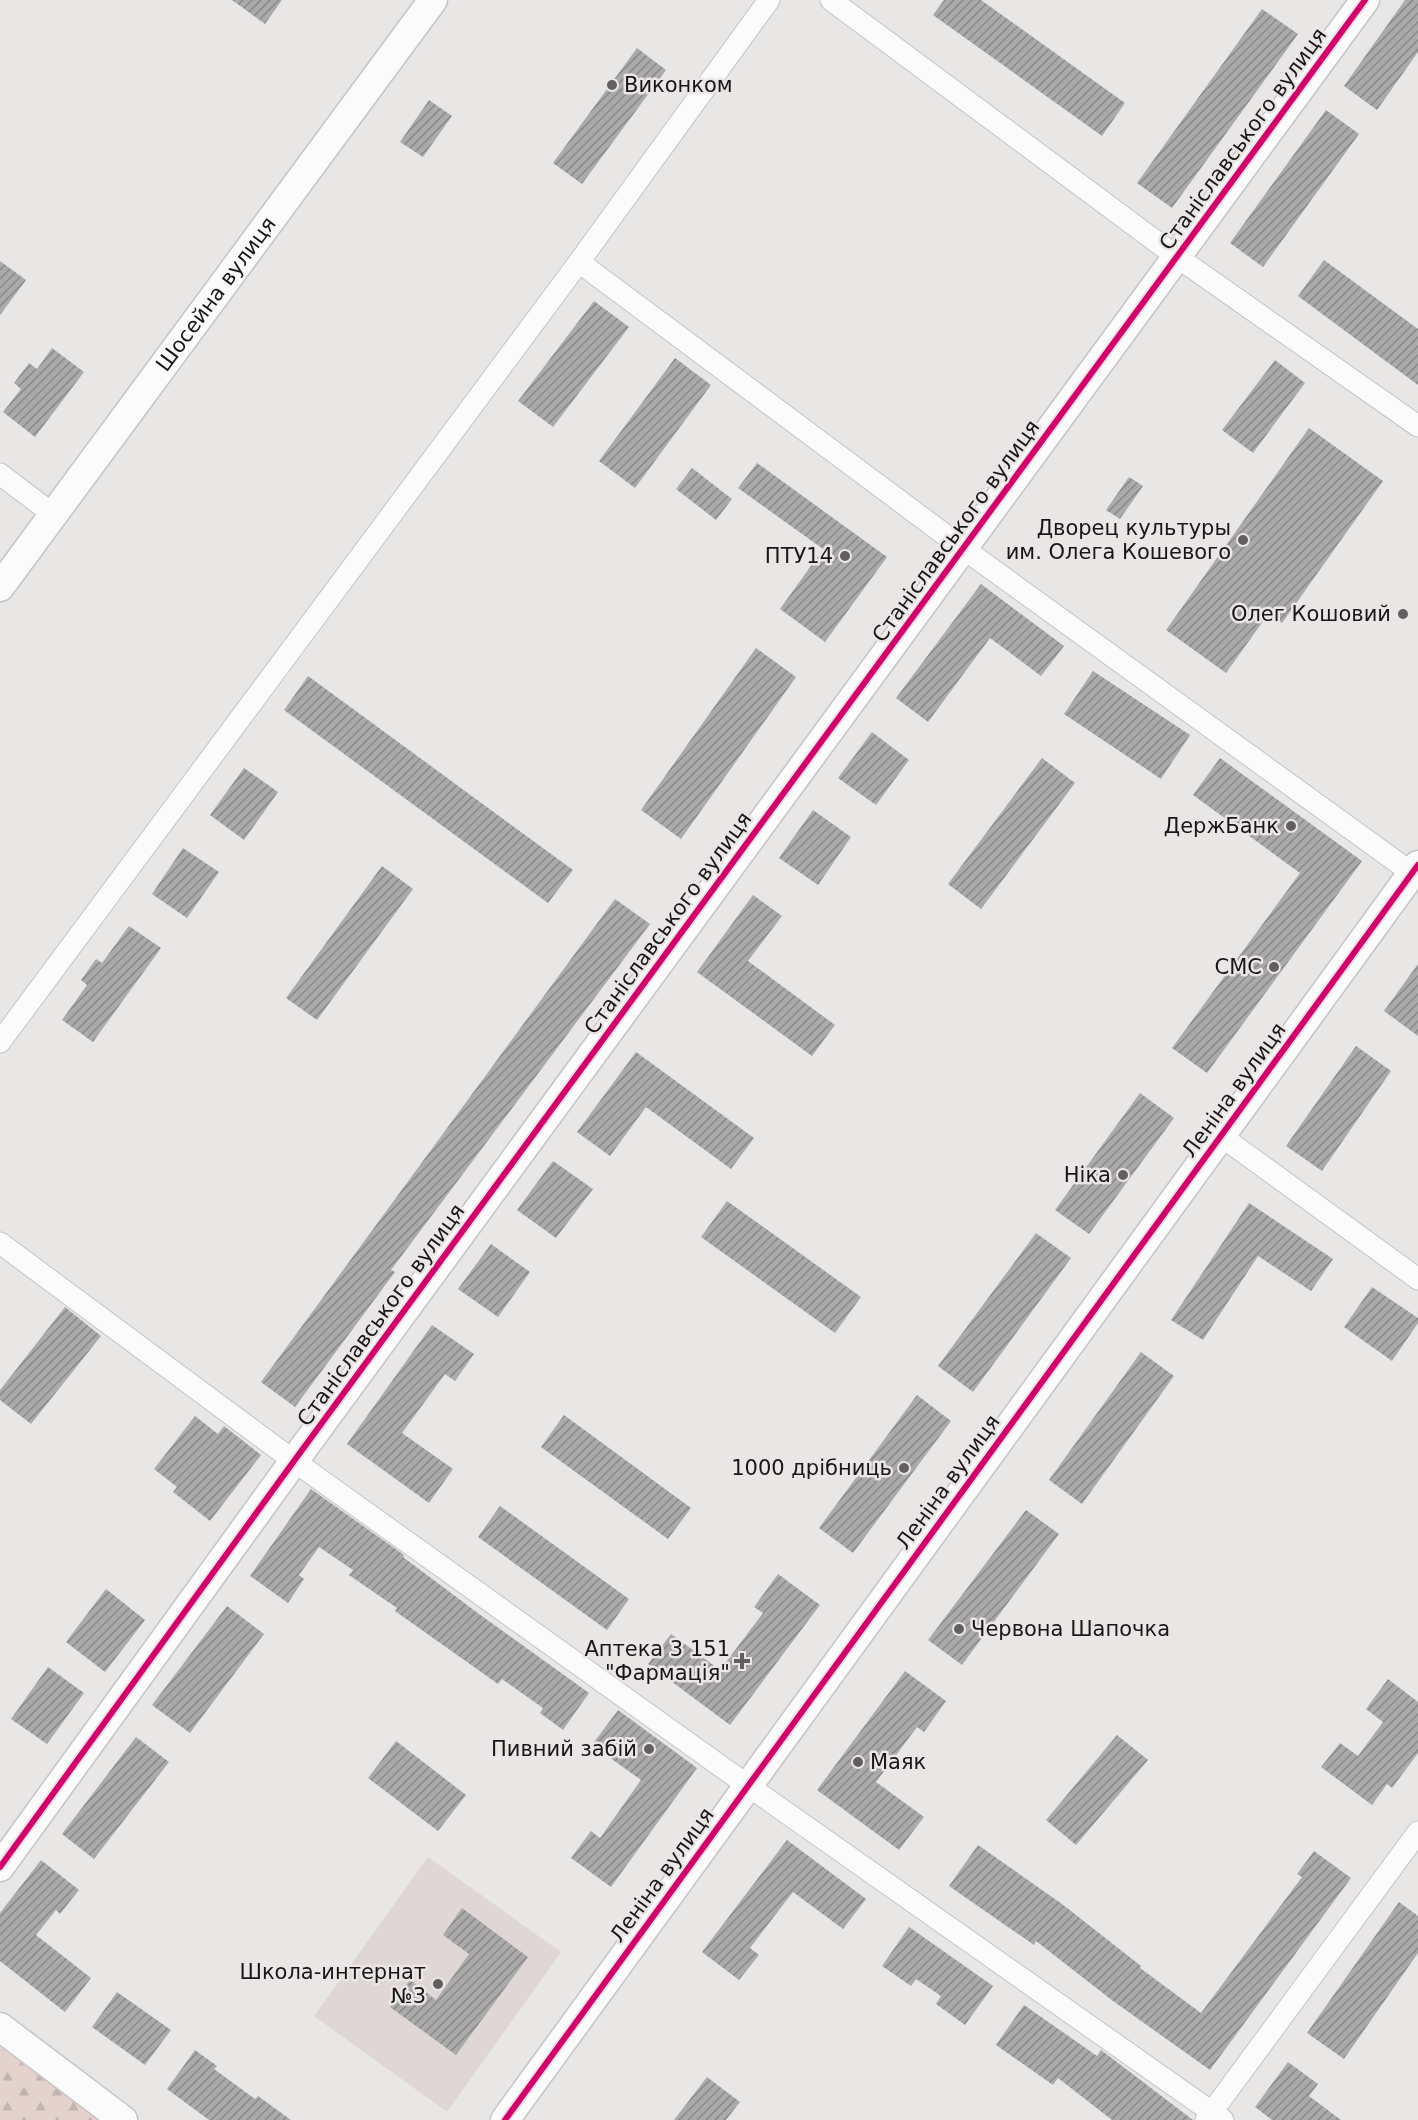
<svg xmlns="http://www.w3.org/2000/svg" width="1418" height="2120" font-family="'DejaVu Sans',sans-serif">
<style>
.built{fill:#dfd7d5}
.forest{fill:url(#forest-firs)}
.building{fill:url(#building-hatch)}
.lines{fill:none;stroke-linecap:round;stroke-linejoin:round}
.street-casing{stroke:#c5c3c3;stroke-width:23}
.secondary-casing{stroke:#c5c3c3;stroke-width:31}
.street{stroke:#fcfbfb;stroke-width:21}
.secondary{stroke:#fcfbfb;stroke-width:28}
.cycleway-casing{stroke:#eae6e5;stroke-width:10}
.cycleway{stroke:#d6006c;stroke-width:6}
.poi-dot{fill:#615f5f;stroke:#eae6e5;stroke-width:2}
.labels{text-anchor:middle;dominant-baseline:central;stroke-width:5;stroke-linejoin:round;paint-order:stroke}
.poi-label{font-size:21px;fill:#181616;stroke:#eae6e5;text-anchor:end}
.street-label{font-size:21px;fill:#181616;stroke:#eae6e5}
</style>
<defs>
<pattern id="forest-firs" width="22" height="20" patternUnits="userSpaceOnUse" patternTransform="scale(1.5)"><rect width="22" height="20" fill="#e4d2cd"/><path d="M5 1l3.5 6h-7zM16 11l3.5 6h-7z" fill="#c3b4af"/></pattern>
<pattern id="building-hatch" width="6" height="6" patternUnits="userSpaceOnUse" patternTransform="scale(1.5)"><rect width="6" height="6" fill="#aba9a9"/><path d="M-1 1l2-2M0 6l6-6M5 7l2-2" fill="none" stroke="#8a8989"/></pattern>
</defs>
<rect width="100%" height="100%" fill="#e9e7e6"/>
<path class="built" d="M428,1857L561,1952L447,2112L314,2016Z"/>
<path class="forest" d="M0,2047L99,2120H0Z"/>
<path class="building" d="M232,0H282L265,24Z
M944,0H981L1125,103L1102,136L933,15Z
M1405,0H1418V52L1377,110L1344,86Z
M1262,9L1298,34L1172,208L1137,183Z
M637,48L666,70L582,184L553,163Z
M429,100L452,116L423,157L400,142Z
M1326,110L1359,134L1263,267L1230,243Z
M1324,260L1418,329V385L1298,296Z
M0,261L26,280L0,315Z
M594,301L629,327L553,427L518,401Z
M52,348L84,372L35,437L3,412L21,389L14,383L29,363L37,369Z
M675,358L711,385L635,488L599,461Z
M1275,360L1305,383L1253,453L1222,430Z
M1309,428L1383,481L1282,623L1269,613L1226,673L1166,630Z
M757,463L887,557L825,642L780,609L823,549L738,488Z
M692,468L732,499L716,520L676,489Z
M1129,477L1143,486L1120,519L1106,510Z
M981,584L1064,646L1041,676L990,638L928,722L896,698Z
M756,648L796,677L681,839L641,810Z
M1093,671L1190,735L1161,779L1064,714Z
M308,676L573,870L548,903L284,710Z
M872,732L909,760L876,805L838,778Z
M1042,758L1075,783L981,909L948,884Z
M1220,758L1362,861L1207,1073L1172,1048L1300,873L1193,795Z
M244,768L278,792L244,840L210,815Z
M813,810L851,837L818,885L779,858Z
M183,848L219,872L187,918L152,894Z
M382,866L413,889L317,1020L286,998Z
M753,895L782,916L748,961L835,1025L812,1056L697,972Z
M615,899L650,924L391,1270L395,1272L295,1407L261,1382Z
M129,926L161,948L93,1042L62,1020L87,985L81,980L96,959L102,963Z
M1418,964V1036L1384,1011Z
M1356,1046L1391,1071L1322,1171L1286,1146Z
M636,1052L754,1138L731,1169L646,1107L610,1156L577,1132Z
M1140,1093L1174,1118L1089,1234L1055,1210Z
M553,1161L593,1189L556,1238L517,1210Z
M727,1201L861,1297L835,1333L701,1237Z
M1249,1203L1333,1259L1311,1291L1258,1256L1203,1340L1171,1320Z
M1036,1233L1071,1258L973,1392L938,1366Z
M491,1244L530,1272L498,1317L458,1289Z
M1372,1287L1418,1318V1323L1392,1361L1344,1327Z
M65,1307L101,1336L31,1424L0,1400V1390Z
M432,1325L474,1354L455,1381L445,1374L402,1433L453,1469L429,1503L347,1444Z
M1141,1352L1174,1376L1082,1504L1049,1480Z
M917,1395L951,1421L853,1553L819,1528Z
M564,1415L691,1508L668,1539L541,1447Z
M195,1416L218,1434L224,1426L261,1455L210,1521L173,1492L177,1487L154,1469Z
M311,1489L404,1555L403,1557L479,1614L589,1693L563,1730L540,1713L543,1708L502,1679L498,1684L395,1611L397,1608L349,1575L353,1570L319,1547L299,1575L304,1579L288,1603L250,1576Z
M500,1506L629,1599L607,1630L478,1537Z
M1026,1510L1059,1534L962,1665L928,1640Z
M778,1574L820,1605L730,1725L648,1664L671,1634L720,1670L763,1613L754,1607Z
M106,1589L145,1620L105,1672L66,1642Z
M227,1606L264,1634L190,1733L152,1705Z
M48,1667L84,1693L47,1744L11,1719Z
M905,1671L946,1701L924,1732L917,1727L876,1782L924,1817L899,1850L817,1790Z
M1388,1679L1418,1702V1753L1392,1788L1387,1784L1372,1805L1321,1767L1340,1743L1358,1756L1383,1722L1366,1709Z
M618,1710L697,1768L611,1887L571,1858L591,1831L600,1838L641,1780L592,1745Z
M1117,1735L1148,1760L1076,1845L1046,1820Z
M136,1737L169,1762L94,1859L62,1834Z
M396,1741L466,1795L438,1831L368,1778Z
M787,1840L866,1899L843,1929L793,1892L750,1948L759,1955L739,1980L702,1952Z
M978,1845L1062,1904L1141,1966L1140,1968L1201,2013L1302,1877L1297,1874L1314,1851L1351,1878L1210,2070L1113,2001L1036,1941L1034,1945L949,1886Z
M41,1860L79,1890L60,1914L56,1910L36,1935L91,1978L65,2012L0,1961V1913Z
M1399,1902L1418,1916V1953L1344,2059L1307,2033Z
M462,1908L528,1957L456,2055L390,2007L410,1980L436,2000L469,1954L443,1935Z
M909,1927L993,1986L965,2025L936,2004L941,1996L916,1979L911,1986L882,1966Z
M117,1992L171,2030L145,2065L92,2027Z
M1024,2005L1097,2056L1101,2050L1193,2120H1112L1058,2078L1053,2085L996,2045Z
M195,2050L217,2066L214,2069L255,2099L258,2096L291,2120H209L167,2089Z
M1288,2062L1318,2084L1309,2096L1341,2120H1272L1255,2107Z
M707,2077L740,2102L726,2120H674Z"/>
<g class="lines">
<g class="street-casing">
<path id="street" d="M831,0L1177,257L1418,426
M579,262L964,549L1412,873
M0,474L54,515
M0,1042L579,262L769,0
M1221,1136L1418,1279
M0,1243L294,1461L747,1785L1223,2120
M1206,2120L1418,1832"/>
</g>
<g class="secondary-casing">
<g id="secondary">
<path id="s1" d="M0,587L433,0"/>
<path d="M0,1867L294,1461L1365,0"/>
<path d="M0,2027L123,2120"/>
<path d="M505,2120L1418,865"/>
</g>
</g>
<use href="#street" class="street"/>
<use href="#secondary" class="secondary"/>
<g class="cycleway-casing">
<path id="cycleway" d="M0,1867L294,1461L1365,0
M505,2120L1418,865"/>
</g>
<use href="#cycleway" class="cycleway"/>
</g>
<g class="poi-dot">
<circle cx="612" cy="85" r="6"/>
<circle cx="1243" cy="540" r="6"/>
<circle cx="845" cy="556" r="6"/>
<circle cx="1403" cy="614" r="6"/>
<circle cx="1291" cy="826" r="6"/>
<circle cx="1274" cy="967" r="6"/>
<circle cx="1123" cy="1175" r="6"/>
<circle cx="904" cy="1468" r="6"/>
<circle cx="959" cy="1629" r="6"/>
<path d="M739 1652h6v6h6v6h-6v6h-6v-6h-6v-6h6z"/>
<circle cx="649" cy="1749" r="6"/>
<circle cx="858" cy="1762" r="6"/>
<circle cx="438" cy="1984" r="6"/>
</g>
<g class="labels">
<g class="poi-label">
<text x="624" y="85" text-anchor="start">Виконком</text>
<text x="1231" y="528">Дворец культуры<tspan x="1231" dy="24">им. Олега Кошевого</tspan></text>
<text x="833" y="556">ПТУ14</text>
<text x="1391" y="614">Олег Кошовий</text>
<text x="1279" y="826">ДержБанк</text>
<text x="1262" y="967">СМС</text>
<text x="1111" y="1175">Ніка</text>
<text x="892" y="1468">1000 дрібниць</text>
<text x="971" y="1629" text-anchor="start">Червона Шапочка</text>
<text x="730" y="1649">Аптека 3 151<tspan x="730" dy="24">"Фармація"</tspan></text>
<text x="637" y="1749">Пивний забій</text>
<text x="870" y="1762" text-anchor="start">Маяк</text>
<text x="426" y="1972">Школа-интернат<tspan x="426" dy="24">№3</tspan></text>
</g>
<g class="street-label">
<text transform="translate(1243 139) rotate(-54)">Станіславського вулиця</text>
<text stroke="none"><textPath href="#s1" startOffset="364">Шосейна вулиця</textPath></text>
<text transform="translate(956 531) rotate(-54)">Станіславського вулиця</text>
<text transform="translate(668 923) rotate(-54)">Станіславського вулиця</text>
<text transform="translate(1234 1090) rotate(-54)">Леніна вулиця</text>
<text transform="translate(381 1315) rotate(-54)">Станіславського вулиця</text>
<text transform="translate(948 1482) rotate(-54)">Леніна вулиця</text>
<text transform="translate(662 1875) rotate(-54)">Леніна вулиця</text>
</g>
</g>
</svg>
